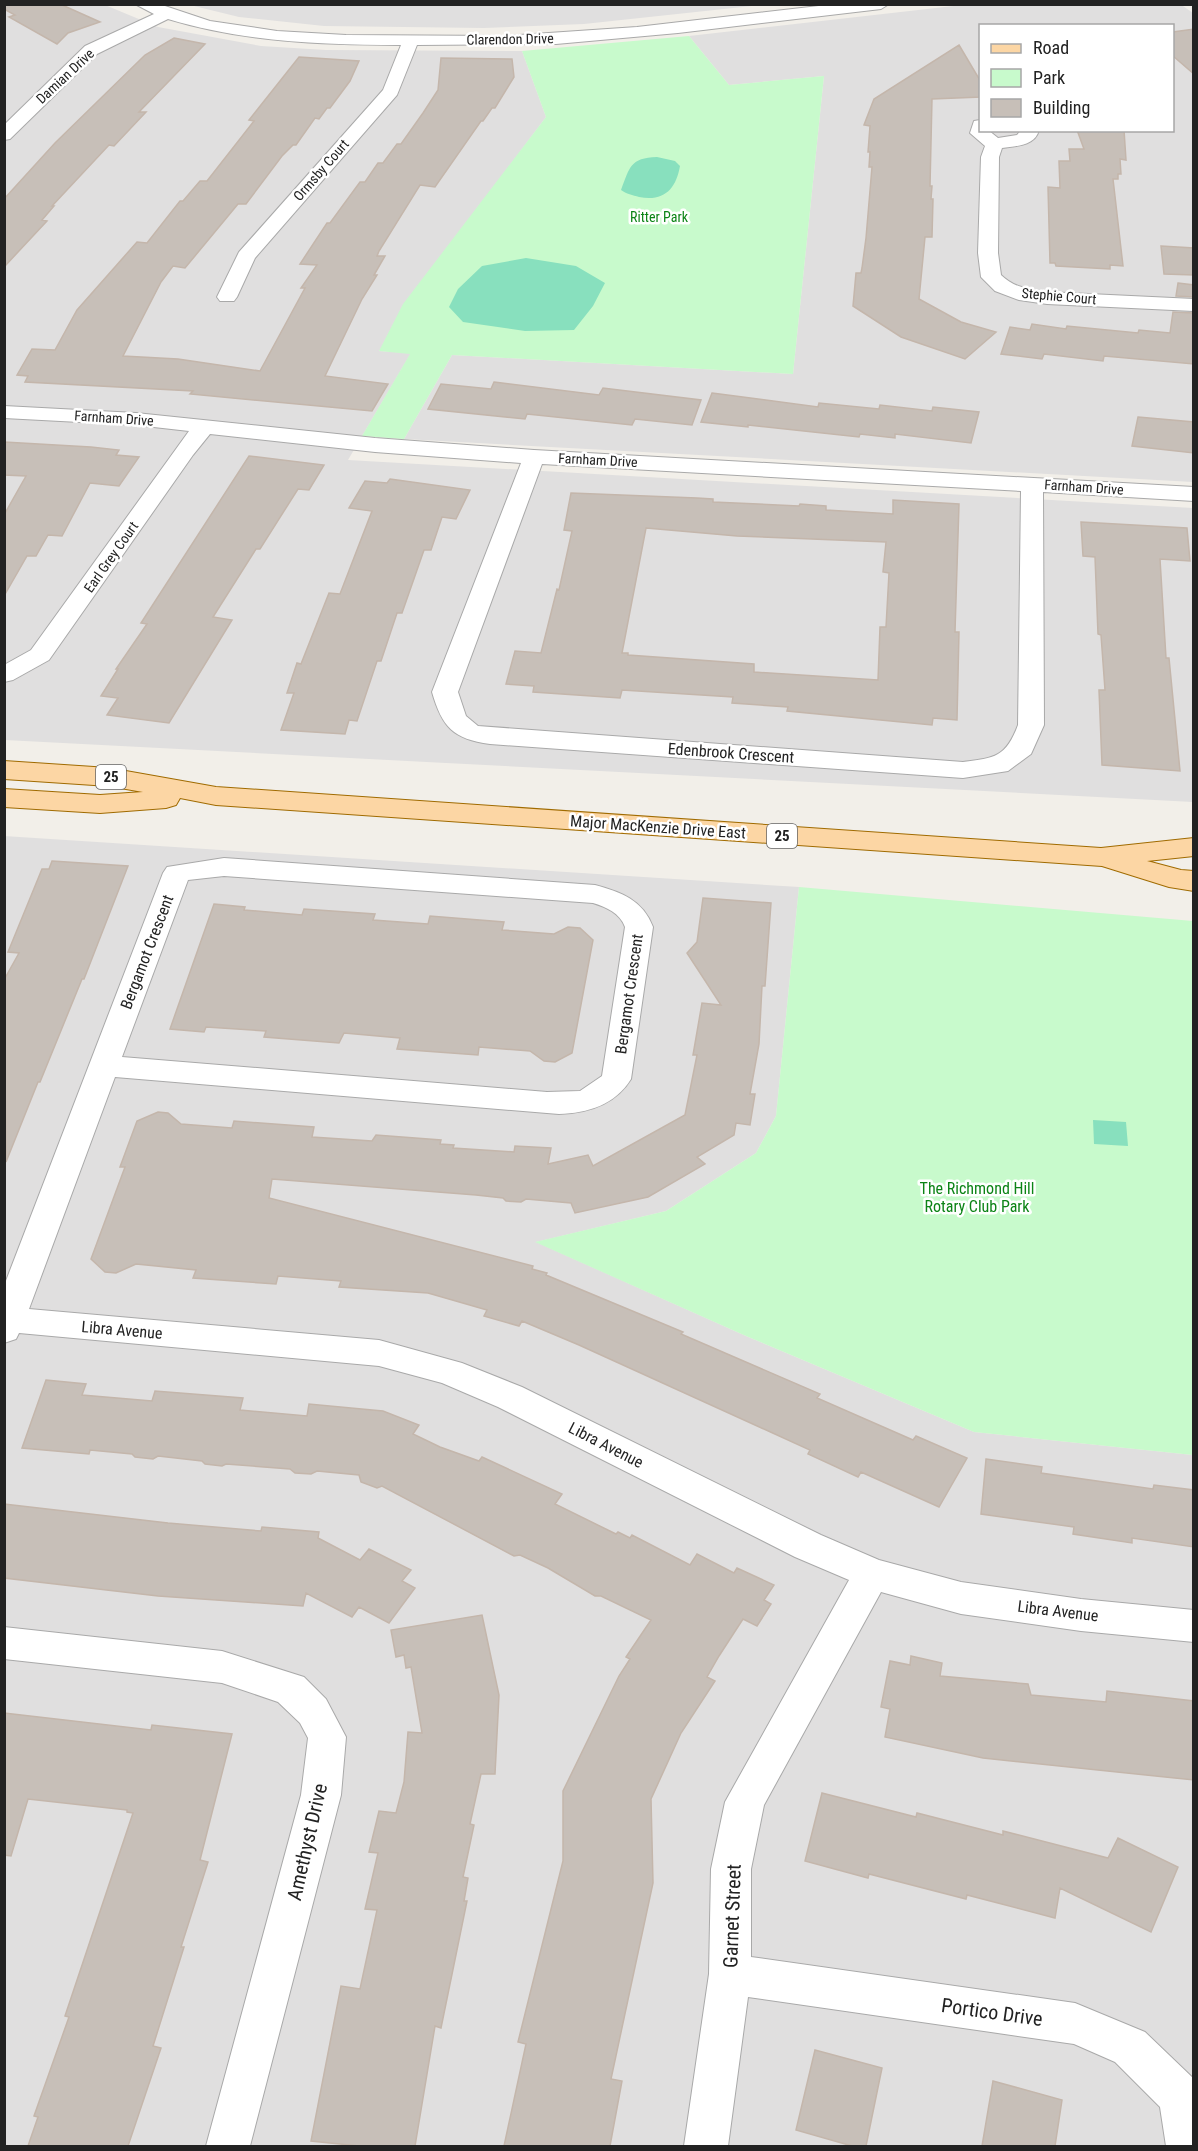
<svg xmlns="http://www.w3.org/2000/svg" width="1198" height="2151" font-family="'Roboto Condensed',sans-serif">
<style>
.residential{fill:#e0dfdf;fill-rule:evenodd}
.park{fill:#c8facc}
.pitch{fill:#88e0be}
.building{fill:#c7bfb8;stroke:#c4b6ab;stroke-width:1.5;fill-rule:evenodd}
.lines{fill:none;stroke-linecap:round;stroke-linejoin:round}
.street-casing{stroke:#a9a9a9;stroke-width:2}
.primary-casing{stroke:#a06b00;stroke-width:2}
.street{fill:#fff;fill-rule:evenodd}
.primary{fill:#fcd6a4;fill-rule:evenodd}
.labels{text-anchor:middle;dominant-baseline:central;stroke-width:5;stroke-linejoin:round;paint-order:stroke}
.far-street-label{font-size:14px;fill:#222;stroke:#fff}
.far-park-label{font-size:14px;fill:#0c8416;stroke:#fff}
.shield{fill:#fff;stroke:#646464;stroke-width:1.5}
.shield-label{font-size:15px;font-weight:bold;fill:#222}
.street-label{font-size:16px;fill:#222;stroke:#fff}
.park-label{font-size:16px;fill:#0c8416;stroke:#fff}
.near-street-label{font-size:20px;fill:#222;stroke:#fff}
</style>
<rect width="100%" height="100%" fill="#f2efe9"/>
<path class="residential" d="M971,4H1180L1193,13V482L404,439L452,355L793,374L824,76L729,85L689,36ZM980,26H1172V130H980Z
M4,5H105L158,27L261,46L326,50L522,51L546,117L484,200L379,351L411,353L348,460L1193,508V802L5,740Z
M190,5V4L761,5L584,24L484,28L324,26L239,17Z
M4,836L799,887L776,1116L756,1153L666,1211L536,1242L746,1336L974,1432L1193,1455V2146H5Z"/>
<path class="park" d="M689,36L729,85L824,76L793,374L452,355L404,439L362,436L410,354L379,351L403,304L546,117L522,51Z
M799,887L1193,921V1455L974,1432L746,1336L535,1242L666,1211L756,1153L776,1116Z"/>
<path class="pitch" d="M657,157L675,161L680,166C676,189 664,202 639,197C633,195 626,194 621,190C630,167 630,158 657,157Z
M526,258L576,266L605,283L593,306L574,330L525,331L463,322L449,307L458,289L482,266Z
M1093,1120L1126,1122L1128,1146L1094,1144Z"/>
<path class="building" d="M4,4H60L100,22L68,33L57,44L9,17L15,15L4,9Z
M1194,29V74L1173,56V32Z
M174,38L205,44L139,112H146L114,146L109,145L52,206H54L42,220L47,221L4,267V199L55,143L145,55Z
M959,45L981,82V97L932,99L930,186H932L931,199H933L932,237H925L919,299L961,322L996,332L965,359L901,337L853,306L856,273H861L862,268L866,238L872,167H869L870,152H868L870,126L864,125L874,99Z
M299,57L359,61L350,81L330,108H327L319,119L315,118L296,145H293L282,156L246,204H238L185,268L173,266L161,282L123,356L178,359L260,371L305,288H301L317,265L300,264L327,223H330L360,182H365L378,163H383L397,144H401L423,113L438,90L441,58L512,59L514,77L495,108H492L483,121H481L435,187L420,185L379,251L377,256H385L374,275H377L362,299L325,376L388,384L372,411L190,394L193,391L25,382L28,376L17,375L32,349L55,350L77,310L137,242L147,243L180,201H183L200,181H207L254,121L249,120Z
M1077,130H1124L1126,160L1120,159L1121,174H1118V179H1113L1123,266L1110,265V269L1056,266L1055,263H1050L1048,187L1060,188L1059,161H1070L1069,149H1084Z
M1161,246L1194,248V275L1164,274Z
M1178,283L1194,285V297L1176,296Z
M1173,312L1194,313V364L1104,356L1103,361L1044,354L1042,359L1001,354L1010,327L1030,330L1032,324L1066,329L1067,326L1138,333L1139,330L1170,333Z
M494,382L599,395L603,388L701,400L692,425L635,419L632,425L527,414L525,419L428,409L441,384L491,389Z
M712,393L818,407L819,403L879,409L880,405L932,411L933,407L979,412L971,443L895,434V438L860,434L859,437L748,425V427L701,422Z
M1138,417L1194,422V453L1132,446Z
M4,442L91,447L119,450L116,455L139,457L119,486L90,483L62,536L48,535L36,556H27L4,596V515L26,476L4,475Z
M249,456L324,465L309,490L298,489L260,549H256L213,617L232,620L169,723L107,715L118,698L101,696L118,669H116L147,624L141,623Z
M390,479L470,490L456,519L442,517L431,550H424L402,613H397L381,661H377L357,721L349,720L345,734L281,730L294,693H287L297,663L301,664L329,593L340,594L372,511L349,508L365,481L387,483Z
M571,493L697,498L713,499V502L799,506L800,504L826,506V510L893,514V500L959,504L955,632H959L957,720L933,718L932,725L787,711L788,707L732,703L733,697L622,690L620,698L533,692L534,686L506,684L515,651L541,653L557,589L559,590L572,531L564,530ZM646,528L737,536L886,542L883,572L889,573L886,627H880L878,680L754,672V664L628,655V653H622Z
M1081,522L1187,528L1190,561L1160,559L1166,658H1169L1180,771L1102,765L1099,690H1105L1101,635L1098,634L1095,557L1083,556Z
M52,861L128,866L84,979H82L40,1082H38L6,1162L4,980L19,953L8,952L42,869H49Z
M703,898L771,903L765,986H762L759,1044L750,1094H755L750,1125L736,1123L734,1135L697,1157L705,1164L648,1197L575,1213L571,1203L526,1199L521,1202L506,1201L503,1198L476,1195L272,1179L269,1198L533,1266L532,1269L547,1273L546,1275L683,1332L681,1334L820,1394L817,1398L913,1440L916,1436L967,1458L939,1507L861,1472L858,1477L808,1454L810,1450L579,1345L522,1321L519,1326L484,1316L487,1310L428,1293L339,1287L341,1281L278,1276L276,1284L193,1278L196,1270L136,1264L116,1273L105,1272L91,1259L125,1167H120L137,1121L158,1112L168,1113L181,1124L232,1128L234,1121L314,1127L312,1137L372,1141L376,1135L441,1140L440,1144L454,1145L453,1148L514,1152L515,1146L551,1148L548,1164L588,1155L593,1166L685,1115L697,1055H693L702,1003L721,1005L687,953L697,942Z
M214,904L245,907L244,910L302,915L304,909L375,914L373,920L428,924L430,916L504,922L502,930L554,934L568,927L580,928L593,940L572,1053L555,1062L544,1061L530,1051L479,1047L478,1055L397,1049L400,1038L344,1033L339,1043L264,1037L266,1031L206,1027L204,1032L170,1029Z
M46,1380L86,1384L82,1395L152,1401L155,1391L243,1398L240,1410L307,1416L309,1404L383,1411L419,1425L413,1434L440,1447L479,1461L482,1457L562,1494L555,1504L616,1534L618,1532L630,1538L632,1535L690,1565L697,1554L734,1573L737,1568L774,1585L764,1600L771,1604L757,1626L743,1619L719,1656L707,1677L715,1681L681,1733L651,1799L653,1883L611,2079L622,2081L610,2146H504L526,2044L518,2042L563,1861V1791L619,1676L630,1659L626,1657L651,1620L601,1596H595L548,1568L520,1555L514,1556L382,1486L377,1488L361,1482L359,1475L317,1471L311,1474L295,1473L290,1469L226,1464L222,1466L205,1464L202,1461L158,1456L153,1459L135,1457L132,1454L90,1450L89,1454L22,1448Z
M986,1459L1042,1467L1041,1473L1153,1489L1154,1485L1194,1490V1547L1132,1538V1543L1073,1534L1074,1527L981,1514Z
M4,1504L168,1523L261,1531L262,1527L319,1532L318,1538L360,1560L369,1549L411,1570L402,1581L415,1588L389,1623L359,1607L352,1617L306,1593L303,1606L158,1596L4,1578Z
M482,1615L499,1695L495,1774H481L470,1824L474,1825L463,1877L468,1878L464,1901H467L441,2028L435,2026L415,2146H359L311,2141L341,1986L360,1989L377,1910L365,1909L378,1853L369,1852L379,1811L396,1813L404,1782L408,1732L422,1733L411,1667L406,1668L404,1655L396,1657L391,1630Z
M911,1656L942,1663L940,1676L1028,1684L1031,1695L1106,1702L1107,1691L1194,1701V1780L983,1758L885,1737L890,1709L881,1707L890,1661L910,1665Z
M4,1713L151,1730L152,1725L232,1734L200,1860L208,1862L181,1947H184L153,2046L161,2048L128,2146H28L38,2117L34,2116L69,2017L65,2016L133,1813L127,1812V1810L28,1799L11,1856L4,1855Z
M822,1793L916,1817L917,1813L1003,1835V1831L1108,1858L1118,1838L1178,1867L1151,1932L1060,1888L1055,1918L967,1895L966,1899L869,1874L868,1878L805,1861Z
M815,2050L882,2068L866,2146H852L796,2130Z
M993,2081L1062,2100L1055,2146H982Z"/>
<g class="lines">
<g class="street-casing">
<path id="street" d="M135,4H159L210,21L277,31L346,35L503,36L637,27L836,4H889L881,9L678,33L556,44L417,45L397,95L255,258L237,297L234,301H220L217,297L239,252L383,90L401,45C322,45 244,42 168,19L97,54L10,139L4,140V125L85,46L154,14Z
M980,120V130H988L998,138L1017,135L1021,130H1039C1035,146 1016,146 1002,148L999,157L998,253L1001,275C1014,288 1029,289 1047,292L1194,299V311L1047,304L1019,300L995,291L981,277L978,253L981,157L985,146L970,133L974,121Z
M4,406L136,413L375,438L534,450L1194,487V501L1043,492L1044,725L1031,754L1008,771L963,778L490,744C453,739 442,727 432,692L521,463L375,452L210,434L193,455L49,660L13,680L4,682V665L31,650L189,431L136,425L4,418ZM542,464L1021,491L1018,725C1006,757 995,758 963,762L478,726L466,716L458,692Z
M224,858L595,885C621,892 643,900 653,927L631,1079C615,1105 588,1113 559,1114L115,1077L29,1309L379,1340L462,1363L522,1387L821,1535L879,1560L961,1582L1081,1599L1194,1610V1642L1081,1631L961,1614L881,1592L764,1805L751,1869V1957L1075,2003L1145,2032L1194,2079V2146H1166L1160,2107L1115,2062L1074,2044L748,1997L728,2146H684L709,1974L711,1869L725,1802L849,1580L795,1557L498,1407L442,1383L379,1366L19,1333L16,1339L4,1343V1286L163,873L167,867ZM224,876L593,903C606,907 620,913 625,927L602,1076L580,1091L547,1092L122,1057L188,880Z
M4,1627L222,1651L304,1677L326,1699L346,1737L341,1795L250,2146H206L301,1795L308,1738L300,1723L278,1702L222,1683L4,1659Z"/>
</g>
<g class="primary-casing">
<path id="primary" d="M4,761L109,768L216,787L1101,848L1194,838V856L1147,861L1181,870L1194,871V891L1169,887L1102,866L216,805L180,798L176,805L166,808L100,813L4,807V789L100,795L143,792L109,786L4,779Z"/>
</g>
<use href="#street" class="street"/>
<use href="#primary" class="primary"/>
</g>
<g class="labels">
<g class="far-street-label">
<text transform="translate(510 39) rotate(-1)">Clarendon Drive</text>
<text transform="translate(65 76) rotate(-43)">Damian Drive</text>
<text transform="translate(321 170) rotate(-49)">Ormsby Court</text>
<text transform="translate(1059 296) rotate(5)">Stephie Court</text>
<text transform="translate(114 418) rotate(4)">Farnham Drive</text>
<text transform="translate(598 460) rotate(3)">Farnham Drive</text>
<text transform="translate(1084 487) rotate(4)">Farnham Drive</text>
<text transform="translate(111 557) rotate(-55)">Earl Grey Court</text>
</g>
<g class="far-park-label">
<text x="659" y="217">Ritter Park</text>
</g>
<g class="shield">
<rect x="96" y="765" width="30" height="24" rx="4.5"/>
<rect x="767" y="824" width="30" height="24" rx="4.5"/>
</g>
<g class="shield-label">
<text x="111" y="777">25</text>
<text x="782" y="836">25</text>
</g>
<g class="street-label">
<text transform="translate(731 753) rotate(4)">Edenbrook Crescent</text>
<text transform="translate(658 827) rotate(4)">Major MacKenzie Drive East</text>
<text transform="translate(147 952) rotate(-69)">Bergamot Crescent</text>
<text transform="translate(629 994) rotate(-82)">Bergamot Crescent</text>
<text transform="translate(122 1330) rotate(5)">Libra Avenue</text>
<text transform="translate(606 1445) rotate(27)">Libra Avenue</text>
<text transform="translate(1058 1611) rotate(7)">Libra Avenue</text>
</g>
<g class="park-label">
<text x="977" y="1188">The Richmond Hill<tspan x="977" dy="18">Rotary Club Park</tspan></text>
</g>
<g class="near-street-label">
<text transform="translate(307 1842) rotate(-77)">Amethyst Drive</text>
<text transform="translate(732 1916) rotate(-88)">Garnet Street</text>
<text transform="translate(992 2012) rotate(8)">Portico Drive</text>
</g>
</g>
<rect width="1198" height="2151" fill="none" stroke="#222222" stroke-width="12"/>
<rect x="979" y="24" width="195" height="108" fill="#ffffff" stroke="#a7a7a7" stroke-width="1.5"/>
<rect x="991" y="44" width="30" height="9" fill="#fcd6a4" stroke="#a7a7a7" stroke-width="1.5"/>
<text x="1033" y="54" font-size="18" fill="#222222">Road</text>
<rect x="991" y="69" width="30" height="18" fill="#c8facc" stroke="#a7a7a7" stroke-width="1.5"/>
<text x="1033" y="84" font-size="18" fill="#222222">Park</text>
<rect x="991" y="99" width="30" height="18" fill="#c7bfb8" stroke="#a7a7a7" stroke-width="1.5"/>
<text x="1033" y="114" font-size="18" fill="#222222">Building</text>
</svg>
